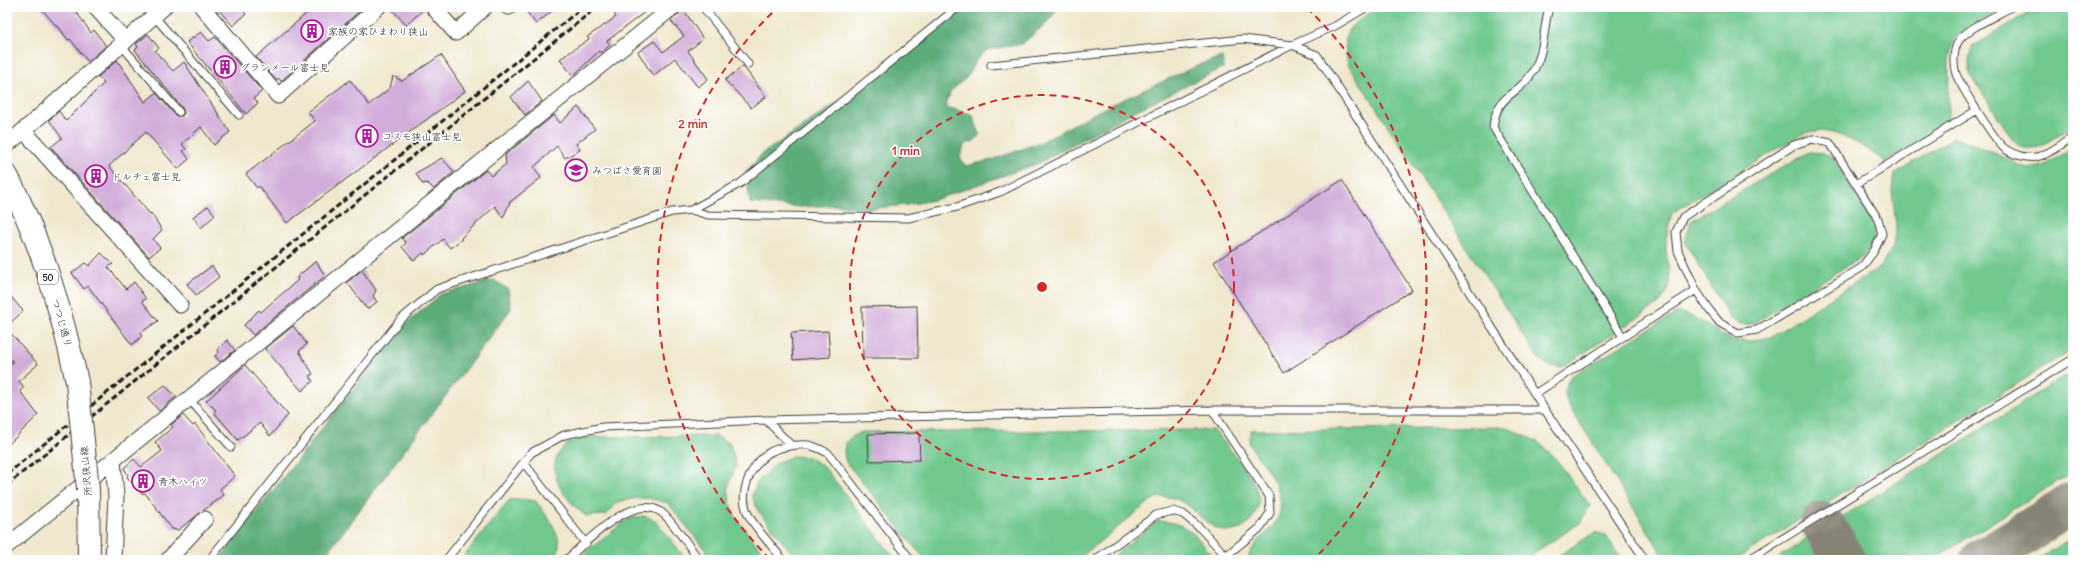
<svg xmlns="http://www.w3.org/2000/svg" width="2080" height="567" font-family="Delius,'Klee One',sans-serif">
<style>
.green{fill:#6fc88f;stroke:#467256}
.forest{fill:#5bac7a;stroke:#3c644b}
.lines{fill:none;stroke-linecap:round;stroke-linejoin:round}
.taxiway{stroke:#868275;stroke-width:43}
.building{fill:#d1add9}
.service-casing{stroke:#3c3b37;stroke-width:9}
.minor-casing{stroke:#3c3b37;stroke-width:17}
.primary-casing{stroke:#3c3b37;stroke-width:24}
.service{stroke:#fff;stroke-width:7}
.minor{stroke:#fff;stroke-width:15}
.primary{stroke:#fff;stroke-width:22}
.rail{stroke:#1c1c1c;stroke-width:3;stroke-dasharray:6 3;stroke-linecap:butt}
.primary-bridge-casing{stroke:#3c3b37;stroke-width:24;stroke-linecap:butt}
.primary-bridge{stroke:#fff;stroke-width:22}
.ring{fill:none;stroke:#d62828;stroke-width:2;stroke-dasharray:7 5}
.labels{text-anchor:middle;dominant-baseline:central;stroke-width:3.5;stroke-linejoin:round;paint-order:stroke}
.shield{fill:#fff;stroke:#606060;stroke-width:1}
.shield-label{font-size:9px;font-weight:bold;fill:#1c1c1c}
.poi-label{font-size:10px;fill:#1c1c1c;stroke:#fff;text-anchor:start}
.street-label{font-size:10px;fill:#1c1c1c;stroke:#fff}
.centre{fill:#d62828;stroke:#fff;stroke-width:2}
.ring-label{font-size:12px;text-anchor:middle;font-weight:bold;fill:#d62828;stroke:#fff;stroke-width:3.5;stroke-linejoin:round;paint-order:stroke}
</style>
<rect width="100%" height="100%" fill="#fff"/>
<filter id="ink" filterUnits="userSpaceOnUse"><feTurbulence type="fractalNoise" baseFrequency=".025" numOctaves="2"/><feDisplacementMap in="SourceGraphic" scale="8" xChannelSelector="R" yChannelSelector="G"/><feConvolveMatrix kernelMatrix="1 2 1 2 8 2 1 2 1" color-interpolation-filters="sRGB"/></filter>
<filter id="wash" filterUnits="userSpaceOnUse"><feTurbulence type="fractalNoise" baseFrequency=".012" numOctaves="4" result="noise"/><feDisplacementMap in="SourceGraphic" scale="16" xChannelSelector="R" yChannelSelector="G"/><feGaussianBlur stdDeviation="0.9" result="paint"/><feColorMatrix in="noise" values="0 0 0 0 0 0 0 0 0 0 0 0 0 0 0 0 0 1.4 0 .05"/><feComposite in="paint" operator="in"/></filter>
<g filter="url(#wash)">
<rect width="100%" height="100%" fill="#f0e8ce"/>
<path class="green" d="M1380,7H2004L1954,38L1949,61L1948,122L1885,162C1869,149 1842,132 1820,131C1815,130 1808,133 1802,134L1672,213C1670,223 1666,234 1666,244C1666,268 1677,283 1659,304L1562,367C1550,367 1544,365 1536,355L1348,64C1340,26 1351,25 1380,7Z
M2037,7H2073V126C2064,132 2038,151 2029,149C2022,148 2017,144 2013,140L1969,72V59L1972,47Z
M1953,138L1972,143L2028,169L2044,166L2073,148V349L1735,560H1666L1568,404L1564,391L1570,377L1678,312L1691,316L1734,341H1752L1771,337L1881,266L1893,247L1896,226L1892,191L1894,174Z
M1808,152L1824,153L1833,158L1875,227C1875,240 1873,247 1863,256L1753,324H1741L1730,318L1685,242L1691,221Z
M2073,371V472L1932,560H1774Z
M1506,427L1538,442L1556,459L1590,506L1580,523L1523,560H1248C1250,548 1261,539 1269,530C1298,501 1266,470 1249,444L1251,430Z
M1214,430C1228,448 1259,480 1259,502C1258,511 1253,517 1248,524C1242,530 1230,533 1222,530C1201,525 1191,499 1168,497C1164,496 1158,498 1153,499L1077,560H925L846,462C841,445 846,438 862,432Z
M716,436L729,443L733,453L736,466L728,487L730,502L736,518L769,560H713L668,503L648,498L628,499L615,504L606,515L586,516C564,500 538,465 569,443C573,440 579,439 584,437Z
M794,456L809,457L825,468L896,560H797L757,509L752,495L757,482L777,462Z
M521,499L536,501C547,517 571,543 552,560H461L509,500Z
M644,516L655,520L687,560H576L628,519Z
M1158,521C1191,523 1196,536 1215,560H1109Z
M1595,532L1605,535L1622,560H1552Z
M2073,537V560H2037Z"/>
<path class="forest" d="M957,7H1059L1047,23L1022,44L987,50L976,61L966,78L951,91L945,107L972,114L980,134L973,142L965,144L960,156L965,166L992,160L1041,142L1100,110L1201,64L1222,57L1224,67L1129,114L1039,163L934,200L907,205L868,209L841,205L800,207L750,203L746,172L762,154L852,93Z
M494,280L508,289L511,309L322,560H218L402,327L441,294Z"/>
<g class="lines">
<path class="taxiway" d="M1822,523L1845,560
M1982,560L2073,503"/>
</g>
<g id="blocks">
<path class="building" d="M40,7H73L91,33L94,30L106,46L88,62L70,39L68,40L58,26L57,27Z
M216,7H241L246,14L233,26Z
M314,7H364L281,81L278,78L276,80L256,57Z
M390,7H424V9L406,25Z
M523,7H557L536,24Z
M623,7H651L607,41L610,45L601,53L599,51L573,76L560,59L589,39L587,37L616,17L614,14Z
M682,7L703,39L688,51L708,79L698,87L675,58L653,76L638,52L654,41L663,52L684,36L671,21L679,14Z
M201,32L209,41L215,37L262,91L254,98L258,103L246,114L187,42Z
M148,34L159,48L155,51L173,71L184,62L230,132L214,145L201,127L182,144L186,149L183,151L189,159L178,169L146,132L109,166L150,214L151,213L162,230L153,239L160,248L149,257L51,147L62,138L49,120L59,111L66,121L104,83L98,77L117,60L145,102L156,93L176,116H182L184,113L183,109L135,50L138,47L136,44Z
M441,55L465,91L287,223L259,186L257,188L246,174L315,121L308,112L350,80L369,105L390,88L393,76L402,81Z
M743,66L766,97L751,108L725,80Z
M528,81L542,101L525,115L511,97Z
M578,107L595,129L576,144L580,150L565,158L557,146L534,167L541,178L510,202L503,218L495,206L461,238L462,239L450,248L443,239L424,255L423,253L414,261L402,247L406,243L402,238L486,170L491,176L506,164L505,155L554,115L560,123Z
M442,158L454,172L434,189L427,183L422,184L416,173Z
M1342,180L1412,290L1284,373L1214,262Z
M208,206L215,215L201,228L193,217Z
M101,253L113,264L108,267L126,289L134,282L146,299L142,301L158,321L140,333L142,336L132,345L88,286L84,289L72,273L85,263L89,266Z
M316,261L325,276L253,335L244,325L259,310L261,312L298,280L297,277Z
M212,266L219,277L196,295L187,284Z
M362,270L376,290L373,296L377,302L367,309L347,282Z
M7,292L23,311L7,326Z
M917,306L918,358H863L862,307Z
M293,326L307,344L299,351L313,374L309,376L313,381L302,391L265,349Z
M7,329L38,364L19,381L24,387L20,391L38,415L7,446V367L13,362L7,355Z
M828,331L830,357L793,360L791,333Z
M227,340L235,350L220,362L215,356L219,352L218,349Z
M245,365L288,415L270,436L260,423L238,440L214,412L216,410L206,401Z
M165,385L176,397L159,411L148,398Z
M183,415L193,426L195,424L235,476L220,489L224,495L178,530L172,529L145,493H141L127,477L128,475L124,468L134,459L141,467L162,451L155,442L173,427L171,425Z
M919,433L920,460L869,461L868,434Z"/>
</g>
</g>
<g filter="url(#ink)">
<use href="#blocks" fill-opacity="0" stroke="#3c3b37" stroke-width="1"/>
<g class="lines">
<g class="service-casing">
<path id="service" d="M703,7L748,64
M1549,7C1543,29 1545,53 1532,73C1518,96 1497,93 1493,127L1623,337
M2011,7C1998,15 1965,29 1958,42C1953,51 1953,65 1956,74C1960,85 1996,142 2004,148C2011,154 2027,159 2036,157C2048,155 2062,144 2073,137
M154,16L239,115
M121,45L179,112
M991,65L1243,39L1292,45L1317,55L1545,410L1645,560
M1812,139L1830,143L1878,219L1882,234L1874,251L1861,268L1757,330L1738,333L1720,323L1710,311L1696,290L1678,251L1676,232L1683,217L1794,145Z
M1856,184L1977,110
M691,210L741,183L958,7
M1536,393L1696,290
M189,399L231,447
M1212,410L1269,496L1270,513L1260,528L1227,555
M766,420L791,445
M524,463L586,544
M209,560L400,320L437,289L672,212L691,210L708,215L908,218L957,207L1000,192L1292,45L1335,26L1367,7
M446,560L531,453L564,435L603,427L766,420L1212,410H1545
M566,560C586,543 632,492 661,512C669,517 692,550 699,560
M783,560C774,548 754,527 748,514C738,493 750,467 767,454C777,447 796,444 808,445C815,446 822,450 828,453L911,560
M1095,560L1156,515L1172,511L1183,514L1200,528L1230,560
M1748,560L2073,359"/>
</g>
<g class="minor-casing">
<path id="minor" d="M95,7L126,41
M202,7L278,96L378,7
M433,7L456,33L485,7
M508,7H509
M24,131L180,305
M7,145L164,7
M7,546L673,7
M113,560L116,496L113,461
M168,560L205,519"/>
</g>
<g class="primary-casing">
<path id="primary" d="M7,176C41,240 62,312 77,382
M88,489L89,560"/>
</g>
<use href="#service" class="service"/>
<use href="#minor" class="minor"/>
<use href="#primary" class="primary"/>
<path class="rail" d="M7,474L583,7
M7,485L597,7"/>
<g class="primary-bridge-casing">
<path id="primary-bridge" d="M77,382L88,489"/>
</g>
<use href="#primary-bridge" class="primary-bridge"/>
</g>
</g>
<g class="ring">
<circle cx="1042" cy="287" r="192"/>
<path d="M770 559A385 385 0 0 1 777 8M1307 8A385 385 0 0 1 1314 559"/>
</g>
<defs>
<g id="building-ring" transform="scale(1.15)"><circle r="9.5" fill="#fff" stroke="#b5179e" stroke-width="1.5"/><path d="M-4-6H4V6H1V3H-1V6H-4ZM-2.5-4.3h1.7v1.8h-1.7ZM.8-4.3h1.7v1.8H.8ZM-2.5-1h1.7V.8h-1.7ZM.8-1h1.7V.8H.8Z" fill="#b5179e"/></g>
<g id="school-ring" transform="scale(1.15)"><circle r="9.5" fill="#fff" stroke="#b5179e" stroke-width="1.5"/><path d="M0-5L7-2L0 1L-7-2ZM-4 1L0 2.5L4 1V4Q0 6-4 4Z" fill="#b5179e"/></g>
</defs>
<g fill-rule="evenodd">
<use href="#building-ring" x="312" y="31"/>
<use href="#building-ring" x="225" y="67"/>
<use href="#building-ring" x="367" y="136"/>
<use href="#school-ring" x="576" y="170"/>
<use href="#building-ring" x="96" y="176"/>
<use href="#building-ring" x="143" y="481"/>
</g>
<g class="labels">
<rect class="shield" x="38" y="270" width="20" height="14" rx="3"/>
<g class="shield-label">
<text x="48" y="277">50</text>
</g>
<g class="poi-label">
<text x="328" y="31">家族の家ひまわり狭山</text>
<text x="240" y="67">グランメール富士見</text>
<text x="382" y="136">コスモ狭山富士見</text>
<text x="592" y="170">みつばさ愛育園</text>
<text x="112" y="176">ドルチェ富士見</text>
<text x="158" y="481">青木ハイツ</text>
</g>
<g class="street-label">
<text transform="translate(62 323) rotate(74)">つつじ通り</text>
<text transform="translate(86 471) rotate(-95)">所沢狭山線</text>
</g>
</g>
<circle cx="1042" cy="287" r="6" class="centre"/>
<g class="ring-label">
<text x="693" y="128">2 min</text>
<text x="906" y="155">1 min</text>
</g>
<rect width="2080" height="567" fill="none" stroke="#fff" stroke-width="24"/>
</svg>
